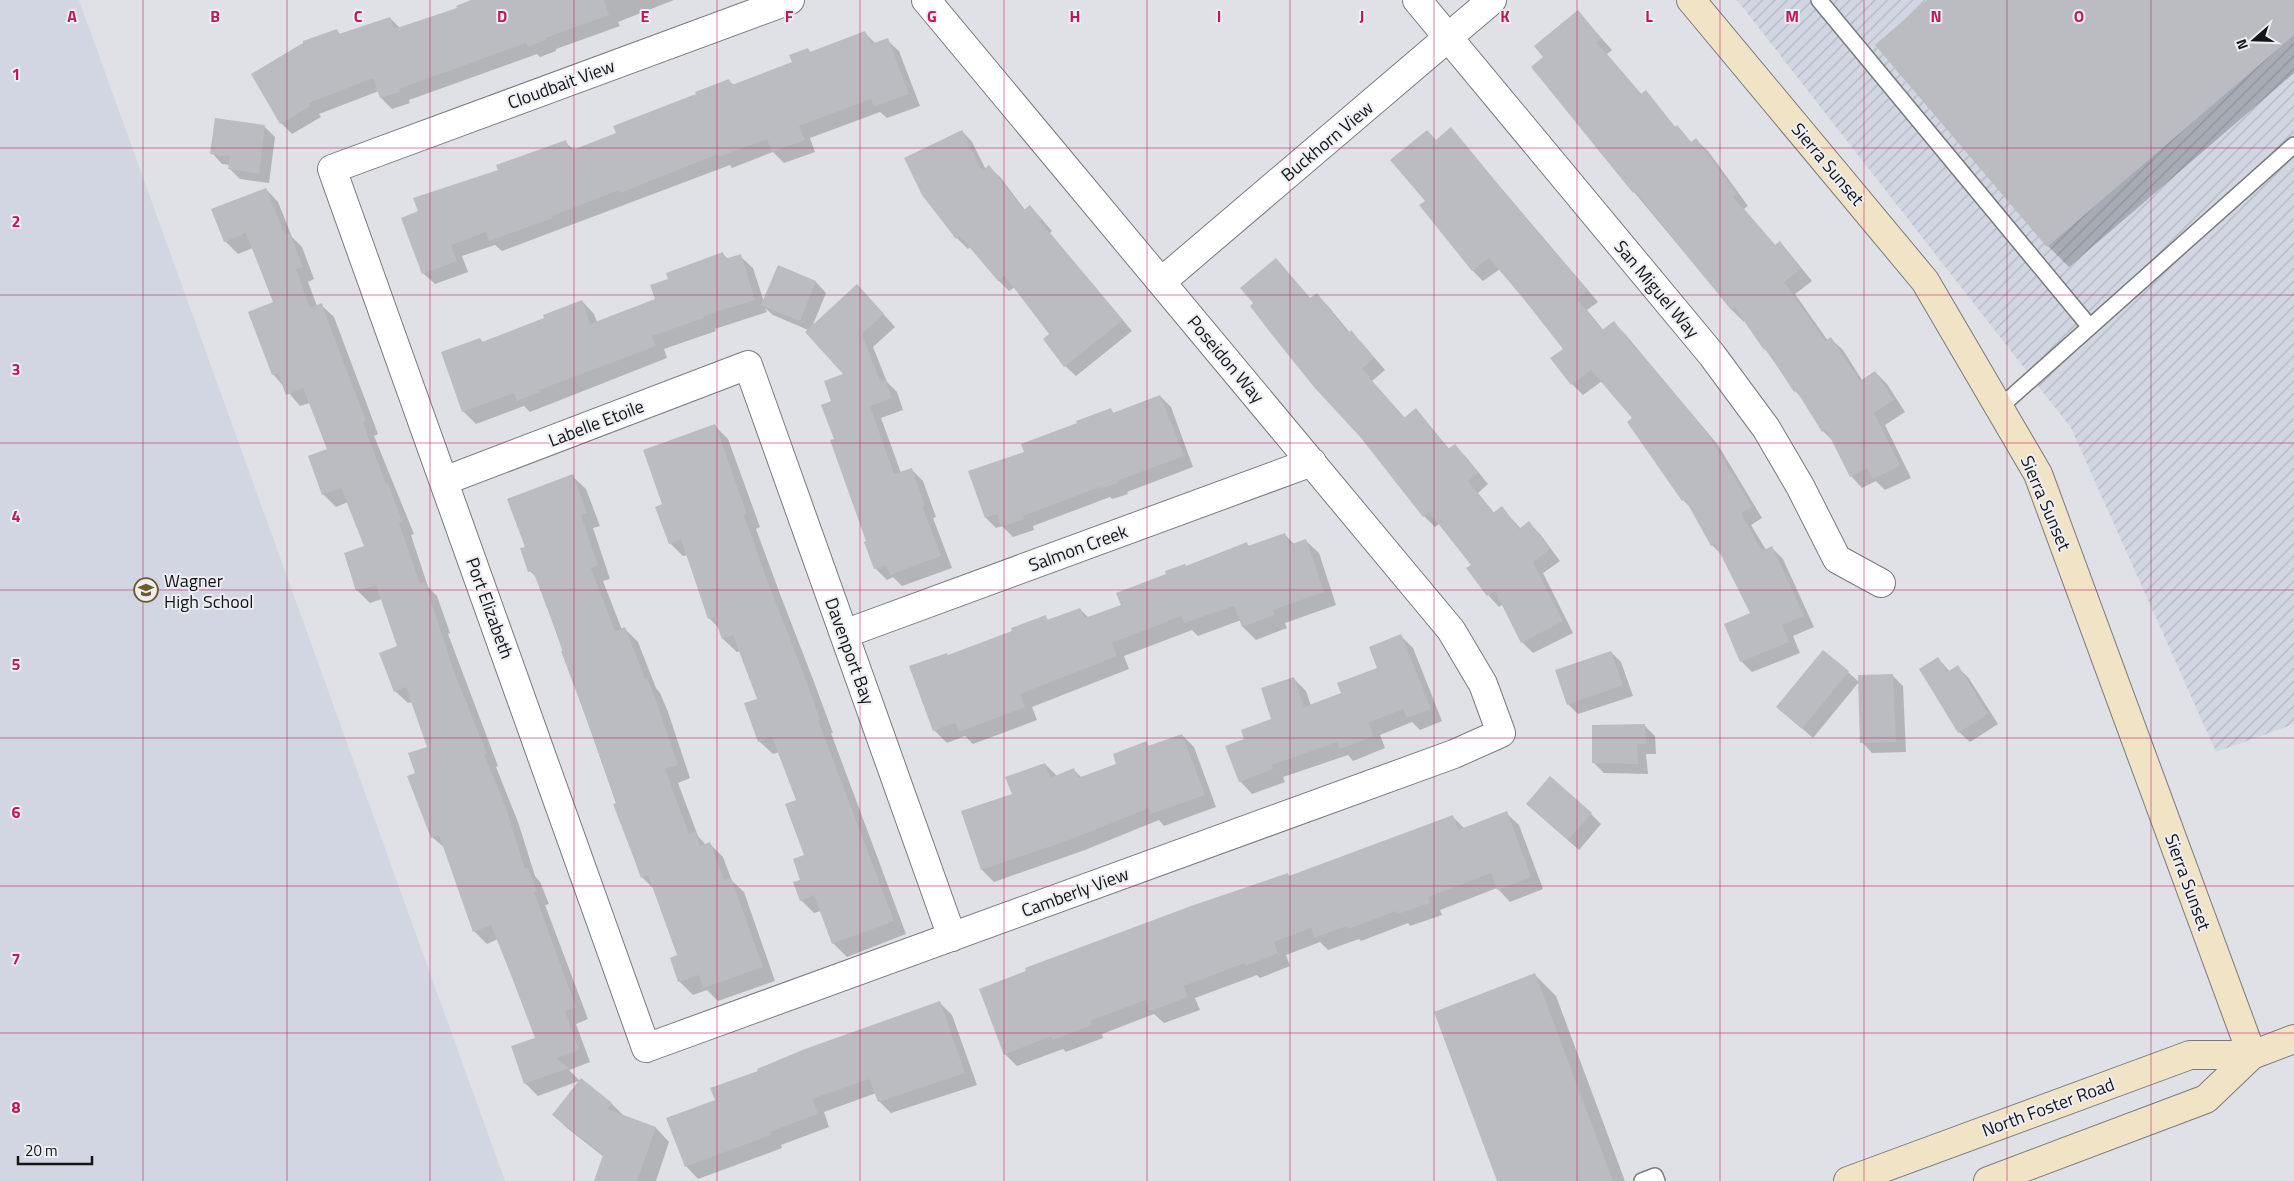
<svg xmlns="http://www.w3.org/2000/svg" width="2294" height="1181" font-family="'Titillium Web',sans-serif">
<style>
.built{fill:#d1d6e2}
.industrial{fill:url(#industrial-furrows)}
.shadow{fill:#0003}
.building{fill:#babcc1}
.lines{fill:none;stroke-linecap:round;stroke-linejoin:round}
.lane-casing{stroke:#797b7f;stroke-width:18}
.street-casing{stroke:#797b7f;stroke-width:30}
.secondary-casing{stroke:#797b7f;stroke-width:30}
.lane{stroke:#fff;stroke-width:15}
.street{stroke:#fff;stroke-width:28}
.secondary{stroke:#f1e3c6;stroke-width:28}
.grid{fill:none;stroke:#c2185b;stroke-width:1;stroke-opacity:0.55}
.labels{text-anchor:middle;dominant-baseline:central;stroke-width:4;stroke-linejoin:round;paint-order:stroke}
.street-label{font-size:18px;fill:#131415;stroke:#eceef3}
.poi-label{font-size:18px;fill:#131415;stroke:#eceef3;text-anchor:start}
.grid-label{font-size:16px;text-anchor:middle;font-weight:bold;fill:#c2185b;stroke:#eceef3;stroke-width:4;stroke-linejoin:round;paint-order:stroke}
</style>
<defs>
<pattern id="industrial-furrows" width="10" height="10" patternUnits="userSpaceOnUse" patternTransform="scale(1.25)"><rect width="10" height="10" fill="#d1d6e2"/><path d="M-1 1l2-2M0 10L10 0M9 11l2-2" fill="none" stroke="#b3b7c1"/></pattern>
</defs>
<rect width="100%" height="100%" fill="#dfe1e6"/>
<path class="built" d="M0,0H79L505,1181H0Z"/>
<path class="industrial" d="M1737,0H2294V724L2216,752L2071,428Z"/>
<path class="shadow" d="M475,0H674L618,22L620,26L556,49V51L540,57L537,54L409,100L410,103L392,109L381,98L379,91L319,114L321,117L292,134L281,123L336,30L341,35L390,18L400,28L459,8Z
M1929,0H2294V73L2069,267L2048,246Z
M1578,12L1612,50L1607,54L1642,95L1646,92L1676,128L1692,143L1696,140L1708,151L1748,206L1744,209L1776,246L1780,243L1791,255L1812,281L1795,294L1828,341L1831,339L1843,350L1862,380L1875,372L1887,384L1905,412L1885,425L1911,478L1885,490L1876,481L1862,488L1851,476L1833,441L1823,431L1802,398L1795,391L1745,321L1744,322L1732,310L1634,192L1545,58Z
M865,33L876,44L887,40L899,51L920,106L887,118L880,112L810,138L815,152L784,163L773,152L732,168L730,165L502,251L495,245L462,256L468,272L435,284L423,273L499,171L565,142L574,150L617,134L729,81L734,85L794,63L808,50L811,53Z
M265,127L275,137L269,183L240,179L230,169V165L222,164L212,153Z
M1451,129L1598,302L1587,310L1604,331L1614,323L1625,334L1718,445L1762,518L1751,525L1766,550L1772,548L1783,559L1814,627L1793,636L1800,653L1752,672L1741,661L1752,614L1723,556L1712,545L1691,508L1683,500L1634,419L1602,381L1583,395L1572,384L1564,349L1500,269L1483,281L1472,270L1426,201L1436,141Z
M962,131L972,142L986,170L989,167L1000,177L1025,210L1030,207L1040,217L1052,231L1050,233L1132,331L1076,376L1065,366L1051,334L1015,287L1009,291L999,281L970,247L968,249L957,238L923,194Z
M266,189L278,202L292,237L302,247L314,279L308,282L317,306L321,305L334,317L378,434L374,436L414,534L411,535L428,587L437,596L450,633L448,634L498,766L496,767L518,822L535,876L540,882L549,904L545,905L588,1019L576,1024L590,1062L569,1070L580,1081L611,1103L625,1117L656,1128L669,1142L656,1181H595L604,1157L567,1128L553,1115L579,1081L538,1096L525,1083L536,1039L498,939L487,944L474,931L446,849L432,837L416,774L429,747L412,702L408,703L395,691L399,647L382,599L370,603L357,590L366,547L348,502L336,507L323,494L328,450L310,403L300,406L273,374L274,303L253,248L238,254L225,241Z
M723,254L729,260L740,256L753,268L764,302L779,266L816,282L826,293L812,327L868,297L895,327L873,347L887,382L897,392L903,410L881,418L901,473L911,469L923,481L936,517L933,518L952,568L902,586L893,577L887,580L875,568L835,440L833,401L845,374L808,330L773,315L765,308L767,312L715,329L716,331L664,349L667,358L530,412L524,406L476,424L463,411L480,339L484,343L546,319L582,301L594,314L597,322L657,300L670,280Z
M1276,260L1311,299L1317,295L1328,306L1350,333L1362,343L1385,370L1372,381L1405,418L1416,409L1450,450L1455,446L1466,457L1488,484L1478,493L1495,514L1502,508L1521,529L1529,523L1540,534L1560,561L1543,573L1573,633L1533,653L1522,642L1503,604L1499,607L1488,595L1468,568L1473,565L1440,523L1435,527L1424,516L1362,437Z
M1160,396L1171,407L1193,467L1127,492L1128,494L1112,499L1110,497L1033,526L1034,530L1013,537L1002,526L996,528L986,518L1026,453L1111,410L1115,414Z
M715,426L728,439L760,527L756,529L780,594L814,682L833,733H831L906,934L847,957L833,943L821,911L814,913L801,900L805,856L798,801L779,752L773,754L759,741L758,699L740,651L737,652L723,639L719,628L709,618L688,555L683,556L670,543L664,505Z
M572,476L586,489L600,526L593,528L610,579L603,581L622,630L625,629L638,642L656,688L660,693L668,712L690,778L678,783L698,836L706,845L710,844L723,857L732,881L744,892L775,981L718,1001L707,990L693,995L679,981L678,956L655,890L642,877L537,578L530,571Z
M1285,535L1294,544L1306,541L1319,553L1336,605L1285,623L1287,628L1256,640L1243,627L1241,620L1198,636L1192,630L1124,656L1129,669L1032,707L1037,720L973,744L965,736L947,743L934,730L949,656L1014,632L1045,617L1049,621L1080,609L1089,618L1122,606L1186,567L1247,544L1250,547Z
M1401,636L1413,648L1442,721L1420,730L1412,722L1380,735L1385,748L1353,761L1348,755L1283,777L1285,782L1252,794L1240,781L1245,740L1273,719L1294,679L1306,691L1311,706L1343,694L1379,669Z
M1611,652L1621,662L1633,696L1578,714L1568,704Z
M1938,658L1950,672L1957,667L1968,677L1998,724L1970,742L1959,732Z
M1848,672L1859,682L1813,738L1778,707Z
M1893,676L1903,686L1906,752L1872,753L1862,742Z
M1644,725L1655,736L1656,754H1646L1648,774L1604,773L1594,763Z
M1182,735L1194,747L1216,807L1164,826L1159,820L1085,850L994,882L982,870L963,812L1013,795L1045,764L1057,776L1074,770L1082,778L1118,764L1146,743L1150,747Z
M1506,813L1519,825L1543,889L1510,902L1497,888L1440,910L1442,915L1410,926L1408,923L1361,941L1359,939L1328,950L1320,942L1286,955L1290,966L1260,978L1257,975L1195,998L1200,1010L1164,1023L1154,1014L1102,1034L1103,1038L1066,1052L1063,1049L1017,1066L1005,1054L1287,874L1290,877L1452,816L1465,829Z
M1538,814H1591L1601,824L1579,850Z
M1535,975L1556,996L1625,1181H1498Z
M939,1002L952,1015L977,1085L891,1113L879,1101L876,1093L824,1112L829,1127L781,1145L782,1148L698,1179L686,1166L716,1100L759,1071Z"/>
<path class="building" d="M471,0H604L609,15L545,38L546,40L528,47L526,43L399,89L400,92L380,98L373,78L309,103L311,106L280,124L251,74L303,43V41L337,29L339,34L390,17L394,29L457,8L456,6Z
M1927,0H2294V35L2047,247L1875,45Z
M1578,10L1601,38L1596,42L1641,94L1646,90L1675,127L1677,125L1691,142L1696,138L1737,194L1733,197L1775,245L1780,241L1801,269L1784,282L1825,341L1831,337L1860,381L1875,371L1894,400L1874,413L1900,466L1873,479L1867,468L1850,477L1826,429L1822,432L1796,390L1794,392L1766,349L1764,350L1735,308L1732,311L1635,191L1633,193L1531,67L1543,57L1534,46Z
M865,31L871,44L888,38L909,94L874,107L871,99L799,126L805,140L772,152L767,139L719,157L718,154L620,193L619,190L552,216L553,218L489,241L486,232L451,245L457,261L422,274L401,218L418,211L413,198L498,170L496,165L566,140L570,151L616,133L613,126L696,94L695,92L729,79L732,85L792,62L789,55L808,48L810,52Z
M215,118L265,125L259,174L228,169L230,156L210,154Z
M1451,127L1542,238L1588,290L1577,299L1602,330L1614,321L1636,350L1637,349L1707,433L1752,507L1741,513L1762,551L1772,546L1804,616L1782,625L1789,642L1740,662L1724,624L1750,613L1715,543L1711,546L1685,499L1682,501L1627,422L1632,418L1591,370L1571,385L1550,358L1563,349L1523,298L1489,258L1472,271L1419,205L1425,201L1390,160L1427,130L1436,140Z
M962,130L982,171L989,165L1024,210L1030,205L1042,220L1040,222L1123,320L1064,367L1043,339L1049,334L1005,276L998,281L960,236L956,239L922,195L904,158Z
M266,188L285,235L290,233L303,267L296,269L310,308L322,303L325,313L366,421L363,423L386,484L388,483L402,521L399,523L420,584L425,582L453,669L487,754H484L506,808L525,869L528,868L537,891L534,892L576,1007L565,1011L579,1050L556,1058L569,1068L524,1084L511,1046L535,1038L511,975L491,925L473,932L439,835L431,838L407,776L415,773L408,753L427,747L406,687L394,692L379,653L397,646L376,585L356,591L344,553L364,546L341,488L322,495L308,456L327,449L303,388L286,395L278,373L272,375L248,312L273,302L246,233L224,242L211,209Z
M723,252L725,259L741,254L755,300L703,316L704,318L652,336L656,346L539,390L540,392L517,401L514,393L462,412L441,352L480,338L482,342L544,318L543,315L582,300L590,324L655,299L650,285L668,279L666,273Z
M1276,258L1310,298L1317,293L1348,333L1351,330L1374,358L1362,369L1404,418L1416,408L1448,449L1455,444L1478,473L1468,481L1493,513L1502,506L1519,529L1529,521L1550,549L1533,562L1563,621L1521,643L1495,591L1487,596L1466,568L1471,565L1429,512L1423,517L1361,438L1314,387L1269,331L1250,306L1253,303L1240,288Z
M778,265L816,281L800,321L761,305Z
M857,284L884,314L862,334L880,381L885,379L892,398L870,406L894,474L912,468L925,506H922L941,556L890,575L886,565L874,569L864,542L866,541L830,440L834,439L821,405L831,401L824,381L843,374L805,332Z
M1160,395L1184,456L1117,481L1118,483L1100,489L1099,487L1023,516L1025,519L1001,527L997,514L985,518L968,471L1024,452L1021,444L1077,423L1076,421L1111,408L1113,413Z
M715,424L747,514L744,515L767,580L801,667L820,719L818,720L894,921L832,944L814,895L800,901L793,882L800,880L793,859L804,855L785,804L796,800L772,737L758,742L744,703L757,699L733,635L722,639L714,617L708,619L681,539L669,544L655,507L662,504L643,450Z
M573,474L587,513L581,515L598,565L591,568L615,631L625,627L645,679L647,678L655,698L678,765L665,769L689,834L695,831L700,846L710,842L724,880L731,878L763,967L703,988L699,975L678,982L670,958L677,955L648,875L641,878L633,856L613,804L616,803L592,734L561,651L563,650L533,571L528,572L520,548L525,547L507,499Z
M1285,533L1289,545L1306,539L1324,592L1273,610L1275,615L1242,627L1234,606L1184,623L1181,616L1112,643L1117,656L1020,694L1025,707L959,732L955,723L933,731L909,666L947,653L948,655L1012,631L1011,628L1046,615L1047,620L1080,608L1085,618L1121,605L1116,593L1166,574L1165,571L1185,564L1186,566L1247,542L1248,546Z
M1401,634L1431,709L1407,718L1403,709L1368,723L1374,736L1340,749L1337,742L1272,765L1273,769L1239,782L1225,746L1244,739L1241,730L1271,719L1261,688L1294,677L1304,707L1341,693L1337,683L1377,668L1369,647Z
M1823,650L1849,671L1802,729L1776,707Z
M1611,651L1623,685L1567,705L1555,670Z
M1938,657L1947,672L1958,665L1988,714L1958,733L1919,669Z
M1893,674L1896,742L1860,743L1858,675Z
M1645,724L1646,744H1637L1638,764L1592,763V725Z
M1182,734L1205,795L1151,814L1149,808L1072,839L981,870L961,811L1012,794L1005,777L1045,763L1050,778L1074,768L1078,778L1116,764L1113,754L1147,741L1148,746Z
M1550,776L1592,813L1568,840L1526,804Z
M1507,811L1531,877L1497,890L1491,873L1428,897L1430,903L1397,914L1396,911L1348,929L1347,926L1314,938L1311,928L1274,942L1278,953L1246,966L1245,963L1184,986L1188,997L1150,1011L1146,1000L1090,1021L1092,1025L1053,1040L1051,1036L1004,1055L979,989L1026,971L1025,968L1191,906L1288,873L1289,876L1453,815L1458,830Z
M1535,973L1613,1181H1497L1434,1012Z
M940,1001L965,1073L878,1102L869,1079L812,1099L818,1114L770,1132L771,1135L685,1167L666,1118L715,1100L710,1088L758,1071L757,1069L805,1049Z
M581,1078L612,1103L607,1109L656,1127L637,1181H594L603,1155L552,1115Z"/>
<g class="lines">
<g class="lane-casing">
<path id="lane" d="M1819,0L2090,327
M1999,408L2294,145
M1642,1181L1655,1176L1657,1181"/>
</g>
<g class="street-casing">
<path id="street" d="M790,0L332,169L646,1048L1454,754L1501,733L1483,684L1451,630L926,0
M1417,0L1712,355L1766,428L1800,486L1837,559L1881,583
M1161,282L1492,0
M444,481L748,365L952,937
M844,634L1312,462"/>
</g>
<g class="secondary-casing">
<path id="secondary" d="M1691,0L1925,281L2038,474L2252,1055
M1848,1181L2190,1055H2252L2294,1039
M1988,1181L2206,1099L2252,1055"/>
</g>
<use href="#lane" class="lane"/>
<use href="#street" class="street"/>
<use href="#secondary" class="secondary"/>
</g>
<path class="grid" d="M143,0V1181M287,0V1181M430,0V1181M574,0V1181M717,0V1181M860,0V1181M1004,0V1181M1147,0V1181M1290,0V1181M1434,0V1181M1577,0V1181M1720,0V1181M1864,0V1181M2007,0V1181M2151,0V1181M0,148H2294M0,295H2294M0,443H2294M0,590H2294M0,738H2294M0,886H2294M0,1033H2294"/>
<defs>
<g id="school-ring" transform="scale(1.25)"><circle r="9.5" fill="#eceef3" stroke="#705a2a" stroke-width="1.5"/><path d="M0-5L7-2L0 1L-7-2ZM-4 1L0 2.5L4 1V4Q0 6-4 4Z" fill="#705a2a"/></g>
</defs>
<g fill-rule="evenodd">
<use href="#school-ring" x="146" y="590"/>
</g>
<g class="labels">
<g class="street-label">
<text transform="translate(561 84) rotate(-20)">Cloudbait View</text>
<text transform="translate(1327 141) rotate(-40)">Buckhorn View</text>
<text transform="translate(1828 164) rotate(50)">Sierra Sunset</text>
<text transform="translate(1657 289) rotate(50)">San Miguel Way</text>
<text transform="translate(1226 359) rotate(50)">Poseidon Way</text>
<text transform="translate(596 423) rotate(-21)">Labelle Etoile</text>
<text transform="translate(2046 503) rotate(67)">Sierra Sunset</text>
<text transform="translate(1078 548) rotate(-20)">Salmon Creek</text>
<text transform="translate(490 608) rotate(70)">Port Elizabeth</text>
<text transform="translate(850 651) rotate(70)">Davenport Bay</text>
<text transform="translate(2188 882) rotate(70)">Sierra Sunset</text>
<text transform="translate(1075 892) rotate(-20)">Camberly View</text>
<text transform="translate(2048 1107) rotate(-20)">North Foster Road</text>
</g>
<g class="poi-label">
<text x="164" y="580">Wagner<tspan x="164" dy="21">High School</tspan></text>
</g>
</g>
<g class="grid-label">
<text x="72" y="22">A</text>
<text x="215" y="22">B</text>
<text x="358" y="22">C</text>
<text x="502" y="22">D</text>
<text x="645" y="22">E</text>
<text x="789" y="22">F</text>
<text x="932" y="22">G</text>
<text x="1075" y="22">H</text>
<text x="1219" y="22">I</text>
<text x="1362" y="22">J</text>
<text x="1505" y="22">K</text>
<text x="1649" y="22">L</text>
<text x="1792" y="22">M</text>
<text x="1936" y="22">N</text>
<text x="2079" y="22">O</text>
<text x="16" y="80">1</text>
<text x="16" y="227">2</text>
<text x="16" y="375">3</text>
<text x="16" y="522">4</text>
<text x="16" y="670">5</text>
<text x="16" y="818">6</text>
<text x="16" y="965">7</text>
<text x="16" y="1113">8</text>
</g>
<g transform="translate(2254 40) rotate(250)" stroke="#eceef3" stroke-width="4" paint-order="stroke">
<path d="M0-4L9 19L0 12L-9 19Z" fill="#131415"/>
<text y="-8" font-size="14" font-weight="bold" text-anchor="middle" fill="#131415">N</text>
</g>
<path d="M18 1156v8h74v-8" fill="none" stroke="#131415" stroke-width="2.5"/>
<text x="25" y="1156" font-size="15" fill="#131415" stroke="#eceef3" stroke-width="4" paint-order="stroke">20 m</text>
</svg>
